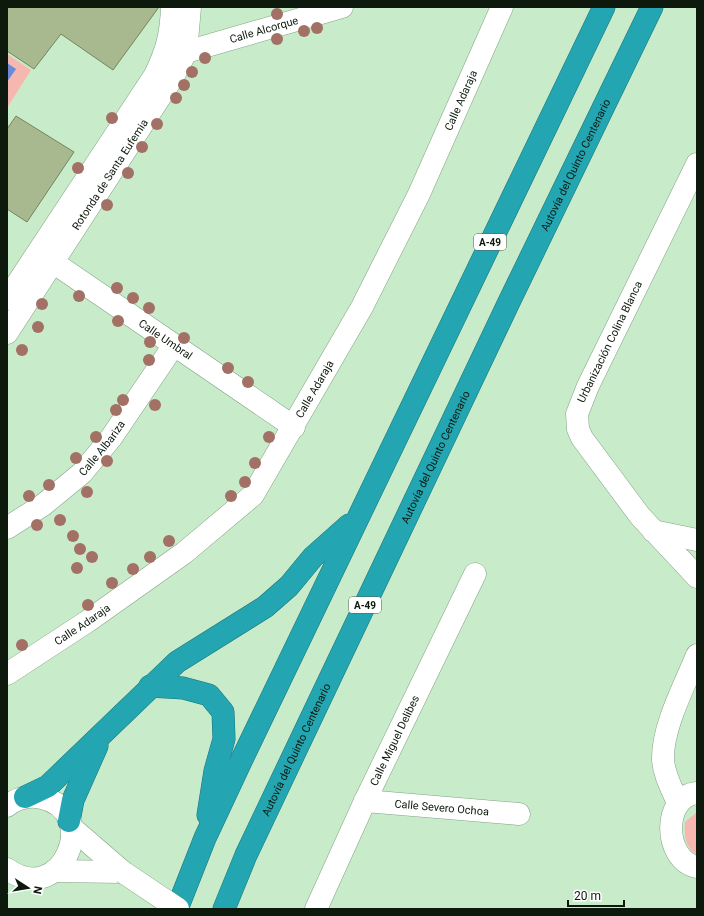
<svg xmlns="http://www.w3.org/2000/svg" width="704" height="916" font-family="Roboto,sans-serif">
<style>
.green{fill:#f6b7b0}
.water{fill:#698bd8}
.building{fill:#a8b98f;stroke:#75855d}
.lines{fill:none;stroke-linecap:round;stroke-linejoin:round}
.minor-casing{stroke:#82a383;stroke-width:23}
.highway-casing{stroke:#1b7478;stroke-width:23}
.minor{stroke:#fff;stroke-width:22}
.highway{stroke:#23a5b2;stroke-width:22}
.minor-bridge-casing{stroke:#82a383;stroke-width:23;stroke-linecap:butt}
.minor-bridge{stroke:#fff;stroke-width:22}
.tree{fill:#a37065}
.labels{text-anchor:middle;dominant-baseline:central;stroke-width:3;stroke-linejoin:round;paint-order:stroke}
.shield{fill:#fff;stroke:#565e56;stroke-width:1}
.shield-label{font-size:10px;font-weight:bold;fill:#0d190d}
.street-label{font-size:11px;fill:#0d190d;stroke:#fff}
</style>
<rect width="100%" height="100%" fill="#c8ebc9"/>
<path class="green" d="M7,54L31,70L7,108Z
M697,812V855C685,847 684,836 685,822Z"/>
<path class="water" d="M7,63L16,69L7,82Z"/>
<path class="building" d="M7,7H159L113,70L61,34L34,69L7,51Z
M16,116L74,152L27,222L7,209V129Z"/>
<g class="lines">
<g class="minor-casing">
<g id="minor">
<path id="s1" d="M186,52L342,7"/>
<path d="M697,164L588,386L577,414L578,429L582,438L640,516L697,577"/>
<path id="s2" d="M41,254L294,427"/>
<path d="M7,299L155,75C167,50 171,35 172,7"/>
<path id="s3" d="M7,333L173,77L186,52L190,7"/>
<path id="s4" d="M7,528L43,505L82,473L111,438L174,345"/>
<path d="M653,531L697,540"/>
<path id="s5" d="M7,674L88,621L184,553L253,495L362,307L419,194L502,7"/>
<path d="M697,793C662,796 663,860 697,867"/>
<path id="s6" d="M365,801L519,814"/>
<path d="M678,803C672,789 664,775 663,760C662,727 685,685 697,655"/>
<path d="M7,806C17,798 29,795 42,798C102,811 62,909 7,869"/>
<path d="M72,828L123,872"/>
<path d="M54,871L123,872"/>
<path id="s7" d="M316,909L365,801L475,574"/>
</g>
</g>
<g class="highway-casing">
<g id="highway">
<path d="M150,686L183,688L209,695L223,712L224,739L215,771L208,815"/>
<path d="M25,797L48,786L177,662L265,607L289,586L313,557L349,525"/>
<path d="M69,821L73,800L97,746"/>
<path d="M177,909L205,838L243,757L604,7"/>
<path id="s8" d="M224,909L246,855L509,302L652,7"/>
</g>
</g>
<use href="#minor" class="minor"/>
<use href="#highway" class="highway"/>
<g class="minor-bridge-casing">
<path id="minor-bridge" d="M123,872L178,909"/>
</g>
<use href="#minor-bridge" class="minor-bridge"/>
</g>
<g class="tree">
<circle cx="277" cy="14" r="6"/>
<circle cx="317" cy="28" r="6"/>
<circle cx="304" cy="31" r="6"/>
<circle cx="277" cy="39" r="6"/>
<circle cx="205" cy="58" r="6"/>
<circle cx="192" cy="72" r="6"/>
<circle cx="184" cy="85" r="6"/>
<circle cx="176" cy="98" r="6"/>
<circle cx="112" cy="118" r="6"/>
<circle cx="157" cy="124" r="6"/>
<circle cx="142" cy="147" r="6"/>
<circle cx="78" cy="168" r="6"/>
<circle cx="128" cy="173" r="6"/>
<circle cx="107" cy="205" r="6"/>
<circle cx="117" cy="288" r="6"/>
<circle cx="79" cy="296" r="6"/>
<circle cx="133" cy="298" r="6"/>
<circle cx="42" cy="304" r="6"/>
<circle cx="149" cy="308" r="6"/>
<circle cx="118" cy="321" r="6"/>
<circle cx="38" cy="327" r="6"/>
<circle cx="184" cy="338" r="6"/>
<circle cx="150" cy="342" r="6"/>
<circle cx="22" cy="350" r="6"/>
<circle cx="149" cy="360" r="6"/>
<circle cx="228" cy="368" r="6"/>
<circle cx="248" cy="382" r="6"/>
<circle cx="123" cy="400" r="6"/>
<circle cx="155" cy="405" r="6"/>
<circle cx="116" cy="410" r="6"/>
<circle cx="96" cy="437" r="6"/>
<circle cx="269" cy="437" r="6"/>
<circle cx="76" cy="458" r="6"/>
<circle cx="107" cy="461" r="6"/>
<circle cx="255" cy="463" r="6"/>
<circle cx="245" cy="482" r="6"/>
<circle cx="49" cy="485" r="6"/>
<circle cx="87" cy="492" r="6"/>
<circle cx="29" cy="496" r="6"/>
<circle cx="231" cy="496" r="6"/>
<circle cx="60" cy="520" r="6"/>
<circle cx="37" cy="525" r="6"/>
<circle cx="73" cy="536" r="6"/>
<circle cx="169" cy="541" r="6"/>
<circle cx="80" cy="549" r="6"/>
<circle cx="92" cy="557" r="6"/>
<circle cx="150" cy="557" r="6"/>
<circle cx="77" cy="568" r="6"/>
<circle cx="133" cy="569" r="6"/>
<circle cx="112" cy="583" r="6"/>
<circle cx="88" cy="605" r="6"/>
<circle cx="22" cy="645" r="6"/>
</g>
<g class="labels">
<g class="shield">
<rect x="474" y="234" width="32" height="16" rx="3"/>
<rect x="349" y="597" width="32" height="16" rx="3"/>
</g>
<g class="shield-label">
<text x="490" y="242">A-49</text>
<text x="365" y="605">A-49</text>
</g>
<g class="street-label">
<text stroke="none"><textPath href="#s1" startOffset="81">Calle Alcorque</textPath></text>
<text stroke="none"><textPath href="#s5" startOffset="751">Calle Adaraja</textPath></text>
<text stroke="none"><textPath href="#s8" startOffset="823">Autovía del Quinto Centenario</textPath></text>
<text stroke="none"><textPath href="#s3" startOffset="189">Rotonda de Santa Eufemia</textPath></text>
<text stroke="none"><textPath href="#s2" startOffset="151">Calle Umbral</textPath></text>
<text transform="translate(610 342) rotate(-64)">Urbanización Colina Blanca</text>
<text stroke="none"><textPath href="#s5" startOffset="427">Calle Adaraja</textPath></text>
<text stroke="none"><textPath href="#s4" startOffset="125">Calle Albariza</textPath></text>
<text stroke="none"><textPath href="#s8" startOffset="499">Autovía del Quinto Centenario</textPath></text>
<text stroke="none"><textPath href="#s5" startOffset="90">Calle Adaraja</textPath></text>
<text stroke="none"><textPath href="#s7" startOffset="186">Calle Miguel Delibes</textPath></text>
<text stroke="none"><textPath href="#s8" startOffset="175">Autovía del Quinto Centenario</textPath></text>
<text stroke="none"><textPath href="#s6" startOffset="77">Calle Severo Ochoa</textPath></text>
</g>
</g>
<rect width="704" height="916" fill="none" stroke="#0d190d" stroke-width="16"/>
<g transform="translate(28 888) rotate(102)" stroke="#ffffff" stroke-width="3" paint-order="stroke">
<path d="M0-3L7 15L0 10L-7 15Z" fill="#0d190d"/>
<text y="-6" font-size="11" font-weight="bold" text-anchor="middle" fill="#0d190d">N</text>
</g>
<path d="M568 900v6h56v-6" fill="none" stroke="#0d190d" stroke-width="2"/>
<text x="574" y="900" font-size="12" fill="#0d190d" stroke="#ffffff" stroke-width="3" paint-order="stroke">20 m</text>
</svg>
